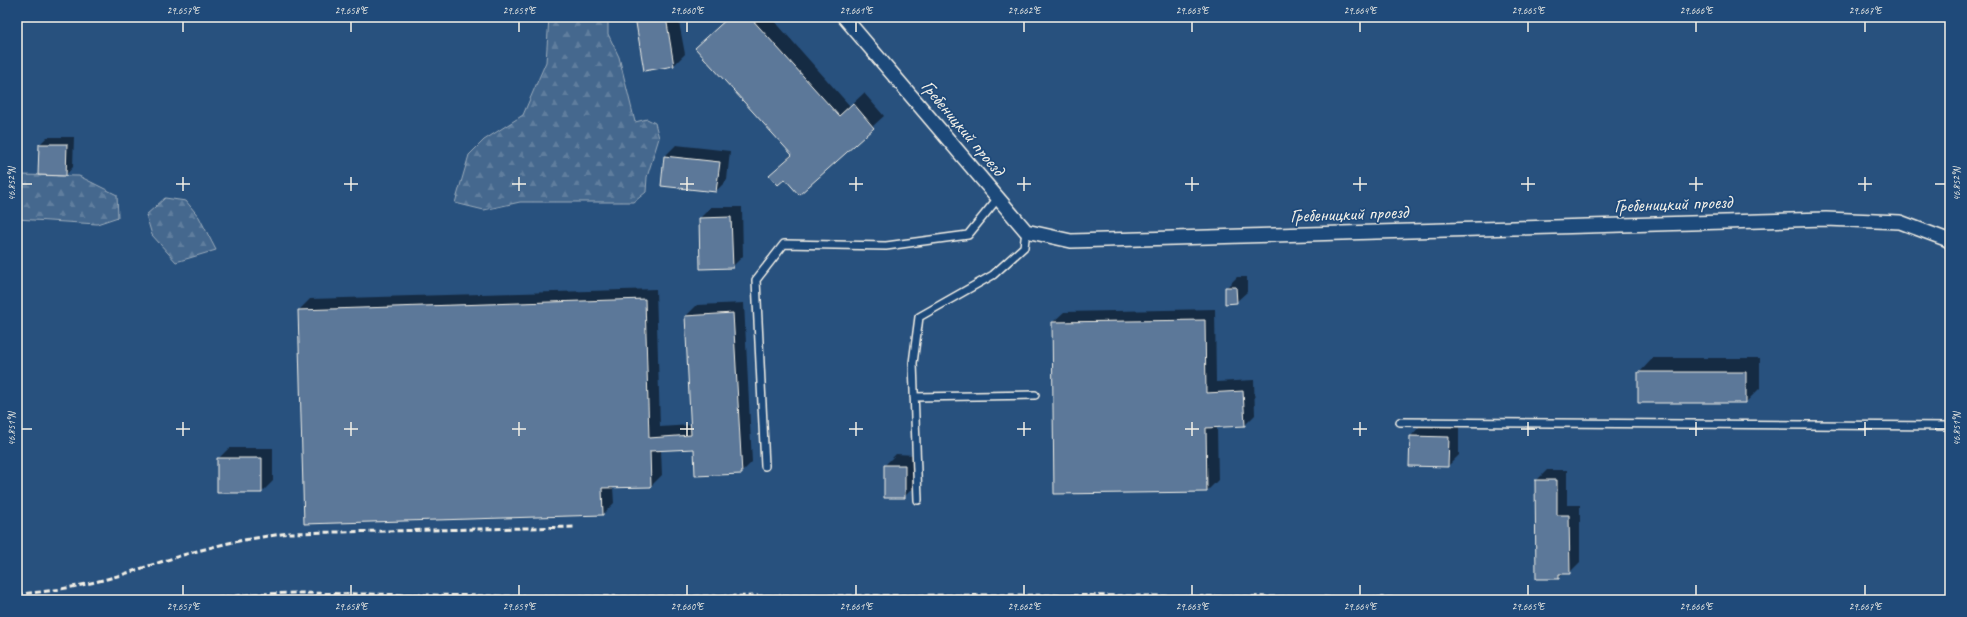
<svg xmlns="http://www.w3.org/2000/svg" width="1967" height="617" font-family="Caveat,sans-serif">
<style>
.forest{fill:url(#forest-firs);stroke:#9cacbb}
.shadow{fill:#0007}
.building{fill:#5b7899;stroke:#f4f1e8}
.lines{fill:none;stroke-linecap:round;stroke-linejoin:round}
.service-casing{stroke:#f4f1e8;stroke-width:10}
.minor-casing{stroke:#f4f1e8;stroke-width:16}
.service{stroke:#1f4a7a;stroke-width:7}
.minor{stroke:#1f4a7a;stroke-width:13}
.rail{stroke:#f4f1e8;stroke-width:3;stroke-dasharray:6 3;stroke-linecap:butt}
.ticks{fill:none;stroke:#f4f1e8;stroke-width:1.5}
.labels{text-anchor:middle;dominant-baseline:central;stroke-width:3.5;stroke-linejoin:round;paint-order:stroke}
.street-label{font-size:19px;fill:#f4f1e8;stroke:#1f4a7a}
.neatline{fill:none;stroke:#f4f1e8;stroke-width:1.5}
.ticks-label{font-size:10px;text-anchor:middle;fill:#f4f1e8}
</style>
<defs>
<pattern id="forest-firs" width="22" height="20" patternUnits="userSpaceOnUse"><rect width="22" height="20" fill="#45688e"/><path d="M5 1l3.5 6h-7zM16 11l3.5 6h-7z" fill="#607e9e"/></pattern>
</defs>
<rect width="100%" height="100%" fill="#28517e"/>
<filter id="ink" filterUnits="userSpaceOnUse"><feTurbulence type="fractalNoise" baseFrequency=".025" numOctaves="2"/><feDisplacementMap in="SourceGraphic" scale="8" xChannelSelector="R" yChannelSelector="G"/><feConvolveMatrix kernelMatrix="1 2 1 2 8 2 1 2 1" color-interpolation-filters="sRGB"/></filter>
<g filter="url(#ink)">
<path class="forest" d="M549,17H608V34L619,57L635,122L647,119L655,123L659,138L647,177L646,192L634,202H520L484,210L455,203L469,155L484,140L523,115L546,62Z
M17,175L79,176L117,195L118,217L97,224L17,219Z
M165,198L186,201L199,217L216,250L176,262L152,235L146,215Z"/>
<path class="shadow" d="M636,17H678L685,54L674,65Z
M729,17H771L850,106L864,93L884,116L799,193L785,177L770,175L792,154L696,48Z
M47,137H74L73,167L66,175L40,144Z
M676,145L730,151L727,180L716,191L665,156Z
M711,207H742L743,256L732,267L700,218Z
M1237,277H1247V292L1236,302L1226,288Z
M656,289L660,427L691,425L686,316L697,305L744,303L752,462L741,473L695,448L661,449L662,475L651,486L613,487L614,503L603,514L305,523L299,310L310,299Z
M1215,309L1216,382L1254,380L1255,415L1244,426L1217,427L1218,480L1207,491L1053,322L1064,312Z
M1653,358H1760V388L1746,402L1639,373Z
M1421,425L1459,426V455L1448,466L1410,465L1411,436Z
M229,448H273V481L262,492L218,459Z
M896,454L916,455L915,486L904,497L885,465Z
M1547,470H1567V505H1580V562L1569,573H1564L1559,578L1536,481Z"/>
<path class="building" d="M635,17H666L674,66L644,71Z
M729,17H750L839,116L853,103L874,128L799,195L785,179L778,185L769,175L792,155L695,48Z
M39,144H67L66,176L38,175Z
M664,156L720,162L716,192L661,186Z
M731,217L733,268L700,269L699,218Z
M1225,287H1236L1237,303L1225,304Z
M645,299L649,438L691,435L685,316L733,313L742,474L695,476L694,449L650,451L651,487L602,488L603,515L304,524L298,310Z
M1205,320L1206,393L1243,391L1245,426L1206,428L1207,492L1054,494L1052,322Z
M1638,372H1746V403H1638Z
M1410,436L1449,437L1448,467L1409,466Z
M217,458H262V493H217Z
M884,465H905V498H884Z
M1535,480H1557V515H1569L1570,574H1559V579H1536Z"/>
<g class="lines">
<g class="service-casing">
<path id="service" d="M914,397L1035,395
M1400,422L1950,426
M765,466L756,280L784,244L886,246L968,235L998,198
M918,500L913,363L919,317L993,275L1024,247L1026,231"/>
</g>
<g class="minor-casing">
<path id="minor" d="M844,17L1026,231L1071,241L1826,219L1900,222L1948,240L1950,242"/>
</g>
<use href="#service" class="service"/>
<use href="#minor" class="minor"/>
<path class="rail" d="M17,594C52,592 87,585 121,575C149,566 177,556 205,549C233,541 261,537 289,533L576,527
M17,600H37
M182,600L204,599
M199,600L256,594L298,593L554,597L1005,595L1415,598"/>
</g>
</g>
<path class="ticks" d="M183,22V32M351,22V32M519,22V32M687,22V32M856,22V32M1024,22V32M1192,22V32M1360,22V32M1528,22V32M1696,22V32M1865,22V32M183,177V191M351,177V191M519,177V191M687,177V191M856,177V191M1024,177V191M1192,177V191M1360,177V191M1528,177V191M1696,177V191M1865,177V191M22,184H32M176,184H190M344,184H358M512,184H526M680,184H694M849,184H863M1017,184H1031M1185,184H1199M1353,184H1367M1521,184H1535M1689,184H1703M1858,184H1872M1935,184H1945M183,422V436M351,422V436M519,422V436M687,422V436M856,422V436M1024,422V436M1192,422V436M1360,422V436M1528,422V436M1696,422V436M1865,422V436M22,429H32M176,429H190M344,429H358M512,429H526M680,429H694M849,429H863M1017,429H1031M1185,429H1199M1353,429H1367M1521,429H1535M1689,429H1703M1858,429H1872M1935,429H1945M183,585V595M351,585V595M519,585V595M687,585V595M856,585V595M1024,585V595M1192,585V595M1360,585V595M1528,585V595M1696,585V595M1865,585V595"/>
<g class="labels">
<g class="street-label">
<text transform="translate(963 128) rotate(50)">Гребеницкий проезд</text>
<text transform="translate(1673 204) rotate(-2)">Гребеницкий проезд</text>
<text transform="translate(1349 214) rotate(-2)">Гребеницкий проезд</text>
</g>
</g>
<rect width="1967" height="617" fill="none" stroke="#1f4a7a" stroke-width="44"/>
<rect x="22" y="22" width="1923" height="573" class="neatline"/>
<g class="ticks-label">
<text x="183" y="14">29.657°E</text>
<text x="351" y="14">29.658°E</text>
<text x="519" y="14">29.659°E</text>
<text x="687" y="14">29.660°E</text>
<text x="856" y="14">29.661°E</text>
<text x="1024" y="14">29.662°E</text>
<text x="1192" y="14">29.663°E</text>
<text x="1360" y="14">29.664°E</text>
<text x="1528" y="14">29.665°E</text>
<text x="1696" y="14">29.666°E</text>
<text x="1865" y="14">29.667°E</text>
<text transform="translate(11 184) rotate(-90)" y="4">46.852°N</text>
<text transform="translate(1956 184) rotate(-90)" y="4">46.852°N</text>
<text transform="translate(11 429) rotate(-90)" y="4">46.851°N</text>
<text transform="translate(1956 429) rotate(-90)" y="4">46.851°N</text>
<text x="183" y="610">29.657°E</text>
<text x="351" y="610">29.658°E</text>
<text x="519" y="610">29.659°E</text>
<text x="687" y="610">29.660°E</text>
<text x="856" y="610">29.661°E</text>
<text x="1024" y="610">29.662°E</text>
<text x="1192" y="610">29.663°E</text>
<text x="1360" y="610">29.664°E</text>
<text x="1528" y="610">29.665°E</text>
<text x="1696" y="610">29.666°E</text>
<text x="1865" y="610">29.667°E</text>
</g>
</svg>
